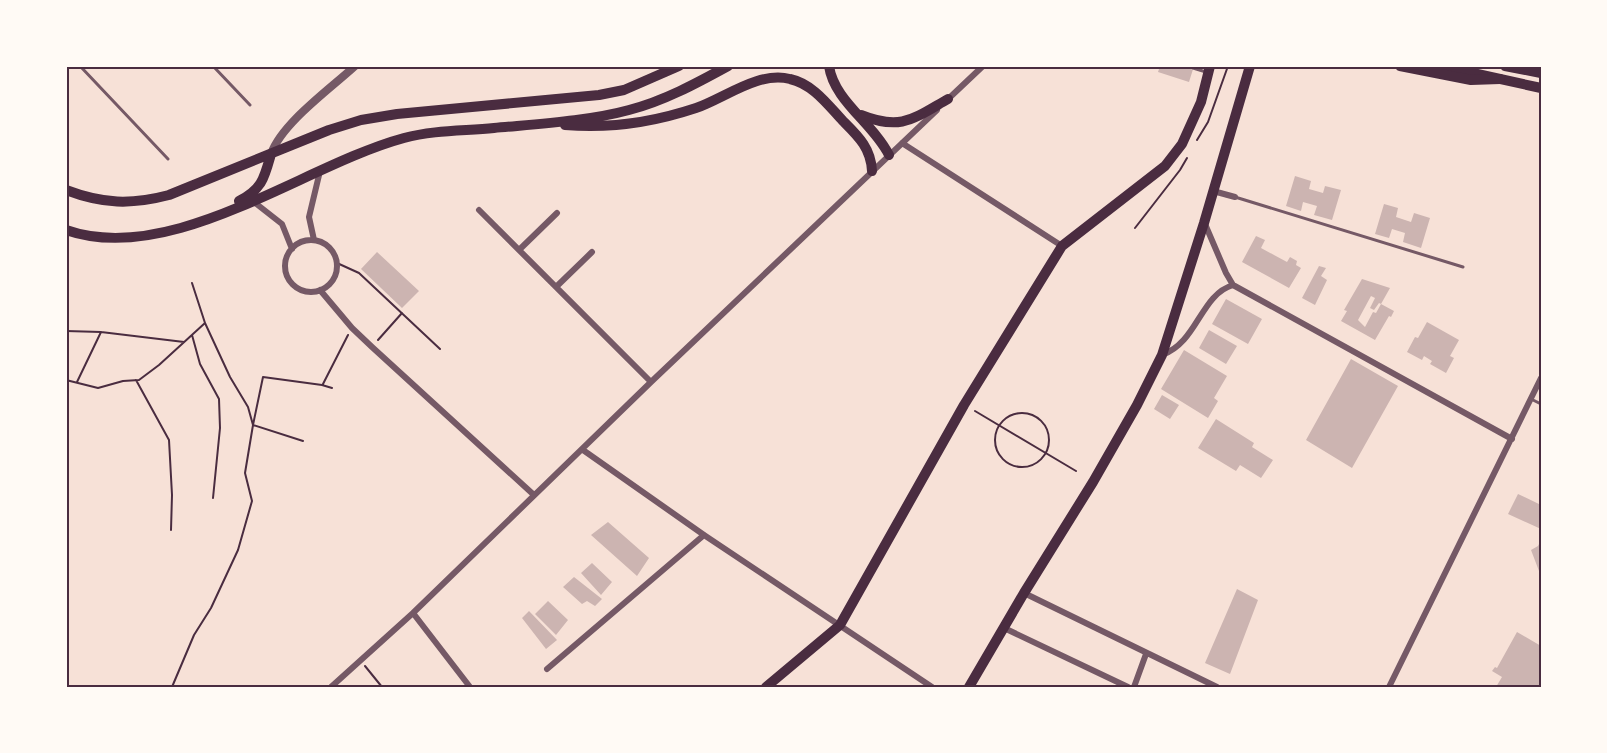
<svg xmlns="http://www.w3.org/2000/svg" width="1607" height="753" font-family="Karla,sans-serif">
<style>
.building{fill:#ccb4b1;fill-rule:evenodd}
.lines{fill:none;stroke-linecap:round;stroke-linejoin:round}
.path{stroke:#4a2c40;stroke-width:2}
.service{stroke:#755966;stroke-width:3}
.minor{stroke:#755966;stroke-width:6}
.tertiary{stroke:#755966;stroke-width:8}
.primary{stroke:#4a2c40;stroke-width:10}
.trunk{stroke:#4a2c40;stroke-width:10}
.neatline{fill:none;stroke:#4a2c40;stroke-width:2}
</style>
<rect width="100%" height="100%" fill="#f7e1d7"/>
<path class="building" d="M1160,66H1194L1189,82L1158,72Z
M1295,176L1311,181L1309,189L1323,193L1325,186L1341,190L1332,220L1314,215L1317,206L1303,202L1301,211L1286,206Z
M1384,204L1398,208L1396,217L1411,222L1414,213L1430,218L1421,248L1403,242L1405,233L1392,229L1389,238L1375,234Z
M1256,236L1265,240L1261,248L1287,262L1290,257L1297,261L1296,265L1301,268L1289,288L1242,262Z
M377,252L419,291L402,308L361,269Z
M1319,266L1326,268L1321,276L1327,280L1315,305L1302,298Z
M1362,279L1390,288L1381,304L1394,311L1391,317L1389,316L1375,340L1341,321L1347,311L1344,310ZM1371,296L1375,298L1370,308L1374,310L1379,303L1381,304L1376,313L1373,312L1365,327L1358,320Z
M1226,299L1262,319L1248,344L1212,324Z
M1427,322L1459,340L1450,356L1454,358L1446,373L1430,364L1432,361L1424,356L1422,360L1407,352L1415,337L1418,338Z
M1209,330L1237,346L1226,364L1199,348Z
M1184,350L1227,376L1214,398L1218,401L1208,418L1161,389Z
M1351,359L1398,386L1352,468L1306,440Z
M1162,395L1179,405L1170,419L1154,409Z
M1216,419L1254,443L1252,447L1273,460L1261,478L1240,465L1236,471L1198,448Z
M1518,494L1541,505V529L1508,514Z
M608,522L649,558L637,576L591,535Z
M1541,540V570L1539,571L1531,550L1538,546Z
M592,563L612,582L601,595L581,573Z
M574,577L602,599L595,606L587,601L582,604L563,587Z
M1237,589L1258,600L1230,674L1205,663Z
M548,601L568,620L556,635L535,614Z
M529,611L557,640L546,649L522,618Z
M1517,632L1541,646V687H1496L1502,677L1492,671L1495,667L1497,668Z"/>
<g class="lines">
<path class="path" d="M1197,140L1208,122L1228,66
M1135,228L1180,170L1187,158
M337,263L359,273L440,349
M66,331L101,332L184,342
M192,335L200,364L219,399L220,428L213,498
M378,340L402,313
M66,380L98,388L123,381L139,380L159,365L205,323
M136,380L169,440L172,495L171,530
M77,382L101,332
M323,384L348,335
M975,411L1076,471
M995 440a27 27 0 1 1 54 0a27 27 0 1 1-54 0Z
M303,441L253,425L263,377L322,385L332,388
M365,666L382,687
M172,687L194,635L211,608L238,550L252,501L245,473L253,425L248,407L230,377L205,323L192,283"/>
<path class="service" d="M80,66L168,159
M213,66L250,105
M1193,68L1206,72
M1235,197L1463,267
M1531,399L1541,404"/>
<path class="minor" d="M946,101L983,66
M902,143L1062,246
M1213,191L1235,197
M254,202L282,224L292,249
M479,210L651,382
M1205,224L1226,273L1233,285L1512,439
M314,240L309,217L320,171
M285 266a26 26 0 1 1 52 0a26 26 0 1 1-52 0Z
M519,250L557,213
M556,287L592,252
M320,290L352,328L372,347L534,495
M1162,355C1198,342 1200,295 1233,285
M583,450L704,535L932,687
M1024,593L1217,687
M413,613L470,687
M1004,628L1128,687
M547,669L704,535
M331,687L413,613L651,382L937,110
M1134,687L1146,654
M1389,687L1541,378"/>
<path class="tertiary" d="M271,154C282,123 330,89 355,66"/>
<path class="primary" d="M829,66C834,101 873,123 889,155
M1441,66L1541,88
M1505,66L1541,73
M861,115C901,131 913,119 948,99
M565,125C610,129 654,122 696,108C725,98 758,71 790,79C813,84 828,105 843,121C858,136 871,148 872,171
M66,190C103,204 131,205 169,195L329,130L361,120L397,114L599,95L624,90L679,66
M239,201C262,189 264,179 271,154
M66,230C172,267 304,165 404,138C434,130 464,131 494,128C536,124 589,121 629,110C664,101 697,83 728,66"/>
<path class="trunk" d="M1400,66L1471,80L1500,79
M766,687L840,625L964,405L1062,246L1165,166L1182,144L1201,102L1210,66
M969,687L1024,593L1093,482L1137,405L1162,355L1204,223L1250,66"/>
</g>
<rect width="1607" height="753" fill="none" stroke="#fffaf5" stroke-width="135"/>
<rect x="68" y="68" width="1472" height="618" class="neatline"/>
</svg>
